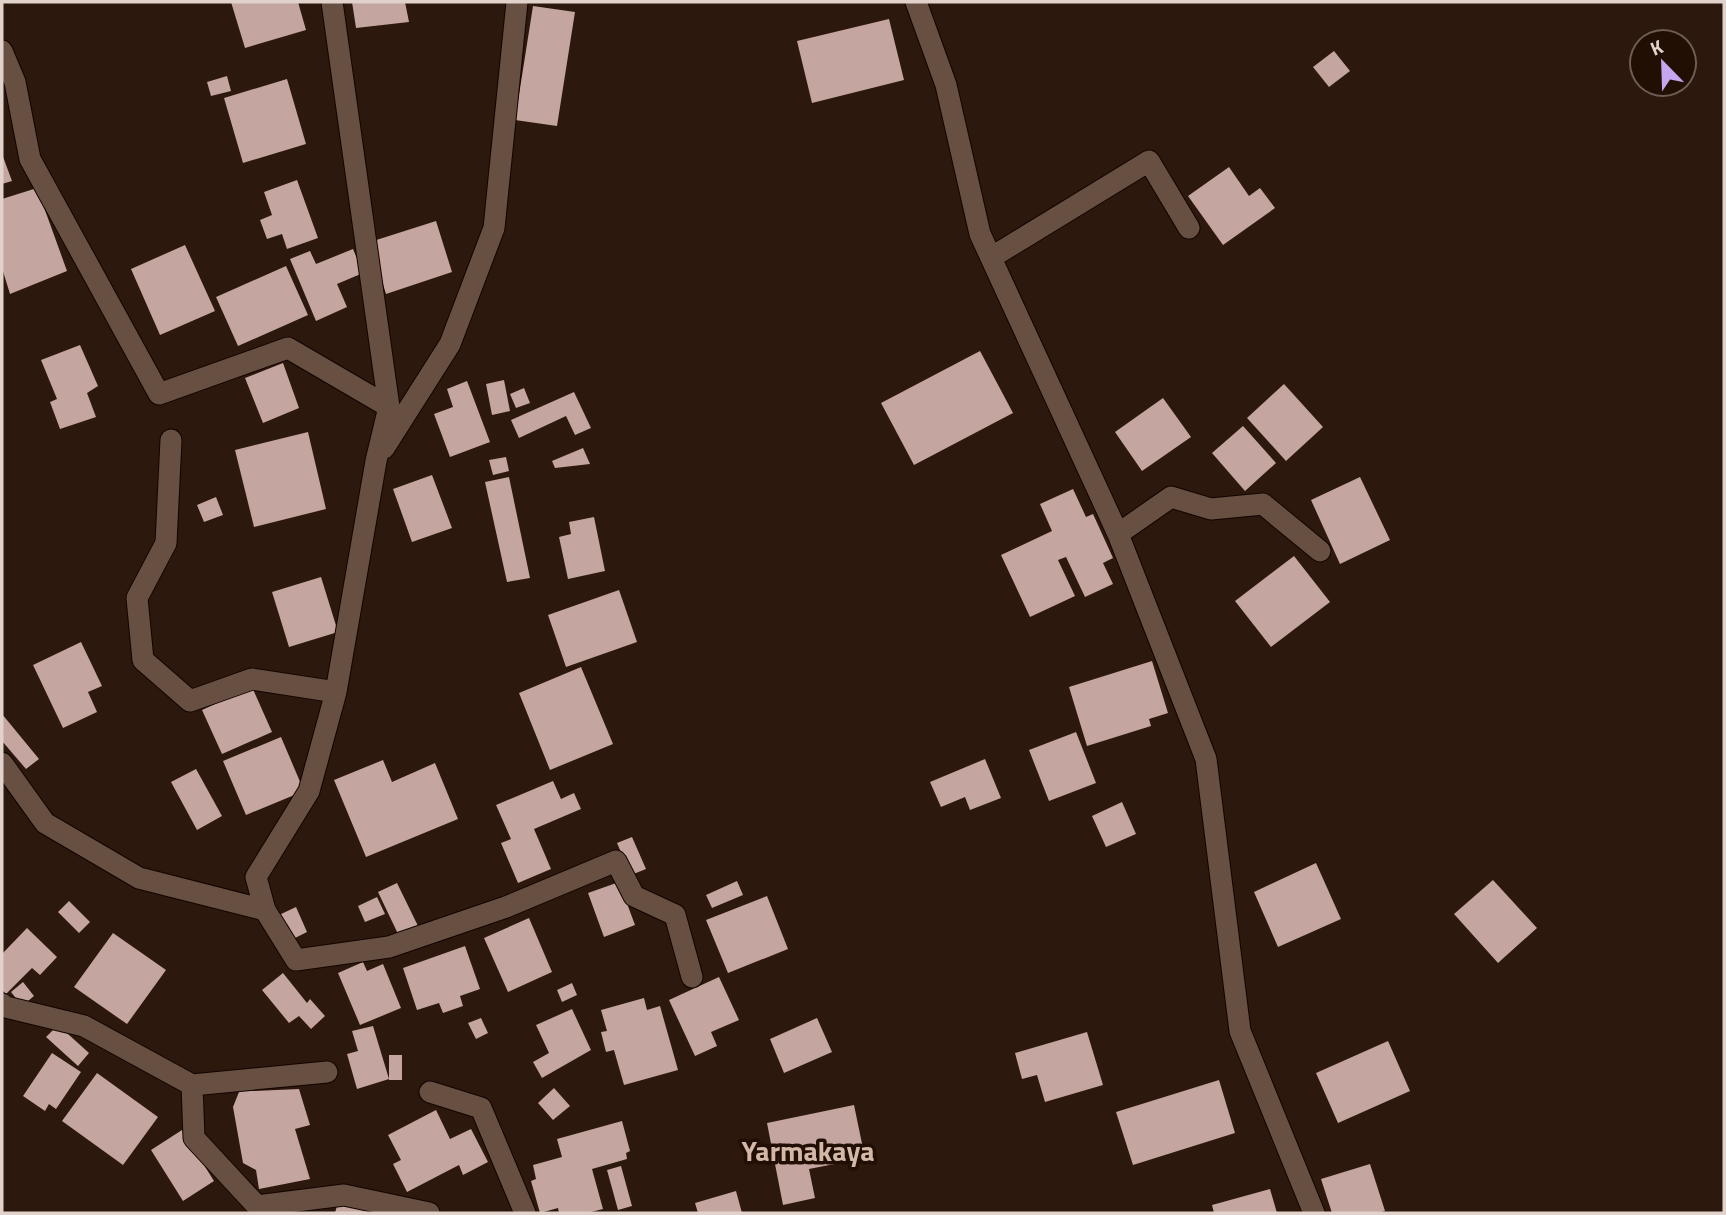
<svg xmlns="http://www.w3.org/2000/svg" width="1726" height="1215" font-family="'Titillium Web',sans-serif">
<style>
.building{fill:#c4a59f}
.lines{fill:none;stroke-linecap:round;stroke-linejoin:round}
.minor-casing{stroke:#130400;stroke-width:23}
.minor{stroke:#674f42;stroke-width:21}
.labels{text-anchor:middle;dominant-baseline:central;stroke-width:7;stroke-linejoin:round;paint-order:stroke}
.quarter-label{font-size:28px;font-weight:bold;fill:#d3b8a8;stroke:#220f04}
</style>
<rect width="100%" height="100%" fill="#2c180c"/>
<path class="building" d="M231,2H298L306,30L245,48Z
M352,2H405L409,22L356,28Z
M533,6L575,12L557,126L515,120Z
M889,19L904,80L812,103L797,41Z
M1334,51L1350,71L1329,87L1313,67Z
M227,76L231,91L211,96L207,82Z
M287,79L306,144L243,163L224,98Z
M2,154L12,181L2,184Z
M1229,167L1249,196L1260,188L1275,208L1223,245L1188,196Z
M297,180L318,238L287,249L282,234L267,239L260,220L272,215L264,192Z
M37,188L67,271L10,294L2,268V199Z
M436,221L452,272L386,294L370,242Z
M185,245L215,311L160,335L131,269Z
M353,249L363,273L337,284L347,307L316,321L290,259L310,251L316,264Z
M286,266L308,315L238,346L216,297Z
M80,345L98,386L87,393L96,417L60,429L50,402L57,399L41,360Z
M980,351L1013,413L914,465L881,403Z
M283,363L299,408L263,423L245,378Z
M504,380L510,411L492,415L486,384Z
M467,381L490,442L450,457L434,414L453,407L447,389Z
M1284,384L1323,427L1286,461L1247,418Z
M524,388L530,403L516,408L510,394Z
M574,392L591,428L575,435L566,416L519,438L511,420Z
M1163,398L1191,437L1142,471L1115,432Z
M1243,426L1276,463L1245,491L1212,453Z
M308,432L326,509L254,527L235,450Z
M583,448L590,464L555,468L552,461Z
M506,457L509,471L493,475L489,460Z
M432,475L452,528L412,542L393,489Z
M509,477L530,578L507,582L485,482Z
M1360,477L1390,540L1340,564L1311,500Z
M1073,489L1086,517L1093,514L1113,558L1103,563L1113,584L1085,597L1066,557L1058,560L1075,596L1030,617L1001,555L1052,531L1040,504Z
M216,497L223,515L204,522L197,505Z
M594,517L605,571L568,579L559,537L571,534L569,522Z
M1294,556L1330,602L1271,647L1235,601Z
M321,577L338,632L289,647L272,592Z
M619,590L637,642L566,667L548,615Z
M81,642L102,686L88,692L97,712L63,728L33,665Z
M1152,661L1168,713L1149,719L1151,726L1087,746L1069,687Z
M581,667L613,744L550,770L519,693Z
M252,687L272,732L222,754L202,710Z
M2,714L39,759L26,769L2,741Z
M1076,732L1096,783L1049,801L1029,750Z
M281,737L304,791L246,815L223,761Z
M985,759L1001,798L970,810L965,797L941,807L930,782Z
M383,760L392,782L435,763L458,819L366,857L334,780Z
M196,769L222,816L197,830L171,782Z
M553,781L561,799L574,793L581,809L534,829L551,869L518,883L501,843L511,839L496,805Z
M1122,802L1136,834L1106,847L1092,816Z
M632,837L646,869L631,875L617,843Z
M1316,863L1341,919L1278,947L1254,892Z
M1493,880L1537,928L1498,963L1454,914Z
M737,881L743,895L712,908L706,895Z
M619,882L635,925L604,937L588,893Z
M397,883L418,926L399,936L378,892Z
M767,896L788,949L728,973L706,920Z
M377,897L385,914L365,922L358,906Z
M69,901L90,922L79,933L58,912Z
M296,907L307,932L291,940L279,915Z
M529,918L552,972L508,992L484,938Z
M27,928L57,957L40,975L32,968L6,994L2,990V954Z
M113,933L166,970L127,1024L74,987Z
M465,946L480,989L460,996L463,1006L443,1013L439,1003L417,1010L403,968Z
M363,962L367,971L383,964L401,1008L360,1025L338,973Z
M283,973L307,1003L310,999L325,1016L311,1029L299,1016L289,1023L262,990Z
M719,977L739,1020L711,1032L717,1046L695,1056L669,1000Z
M23,982L34,996L22,1006L11,992Z
M572,983L577,995L562,1002L557,990Z
M644,998L647,1010L660,1006L678,1070L624,1085L614,1050L606,1052L601,1032L607,1031L601,1010Z
M572,1009L591,1050L542,1078L533,1062L549,1053L536,1025Z
M481,1018L488,1033L476,1039L468,1023Z
M817,1018L832,1052L784,1073L770,1039Z
M58,1025L89,1053L78,1066L46,1037Z
M373,1026L389,1079L357,1089L347,1054L358,1051L352,1031Z
M1087,1032L1103,1085L1045,1102L1037,1075L1022,1079L1015,1053Z
M1388,1041L1410,1091L1338,1123L1316,1073Z
M52,1053L81,1072L56,1109L49,1104L45,1111L23,1096Z
M389,1055H402V1080H389Z
M97,1073L158,1117L123,1165L62,1121Z
M1219,1080L1235,1133L1133,1165L1116,1112Z
M241,1087L254,1091L299,1089L310,1125L295,1129L310,1179L259,1189L256,1170L243,1163L233,1107Z
M554,1088L570,1106L553,1120L538,1103Z
M854,1105L865,1158L809,1169L815,1198L783,1205L767,1123Z
M436,1110L450,1139L471,1129L488,1162L463,1175L459,1165L407,1192L393,1164L401,1160L388,1135Z
M622,1121L630,1151L626,1153L627,1159L592,1169L603,1209L587,1213H559L558,1208L540,1213L531,1181L536,1179L533,1165L562,1157L557,1139Z
M182,1130L214,1181L183,1201L151,1150Z
M1370,1164L1385,1211L1378,1213H1332L1321,1179Z
M621,1166L632,1206L618,1210L607,1170Z
M1270,1189L1277,1213H1214L1212,1205Z
M736,1191L742,1213H698L695,1203Z
M338,1202L372,1213H335Z"/>
<g class="lines">
<g class="minor-casing">
<path id="minor" d="M332,2L389,407L376,461L336,692L309,791L256,877L265,910L296,960L389,947L506,907L616,861L634,896L675,915L692,977
M916,2L946,85L980,234L1118,534L1206,759L1240,1031L1314,1213
M2,51L15,82L30,159L159,394L288,348L389,407
M992,257L1149,161L1189,228
M171,440L166,543L137,598L143,660L190,701L252,679L336,692
M384,448L450,344L494,228L517,2
M1118,534L1171,497L1211,509L1263,504L1320,551
M2,763L45,823L139,878L265,910
M2,1004L6,1007L84,1026L192,1085
M430,1092L481,1108L525,1213
M257,1206L194,1138L192,1085L327,1072
M262,1213L257,1206L344,1195L429,1213"/>
</g>
<use href="#minor" class="minor"/>
</g>
<g class="labels">
<g class="quarter-label">
<text x="808" y="1150">Yarmakaya</text>
</g>
</g>
<rect width="1726" height="1215" fill="none" stroke="#e1d2cb" stroke-width="7"/>
<g transform="translate(1663 63) rotate(337)"><circle r="33" fill="#220f04" stroke="#6e5d54" stroke-width="2"/>
<path d="M0-5L12 26L0 18L-12 26Z" fill="#c6a6f0"/>
<text y="-10" font-size="19" font-weight="bold" text-anchor="middle" fill="#e1d2cb">K</text>
</g>
</svg>
